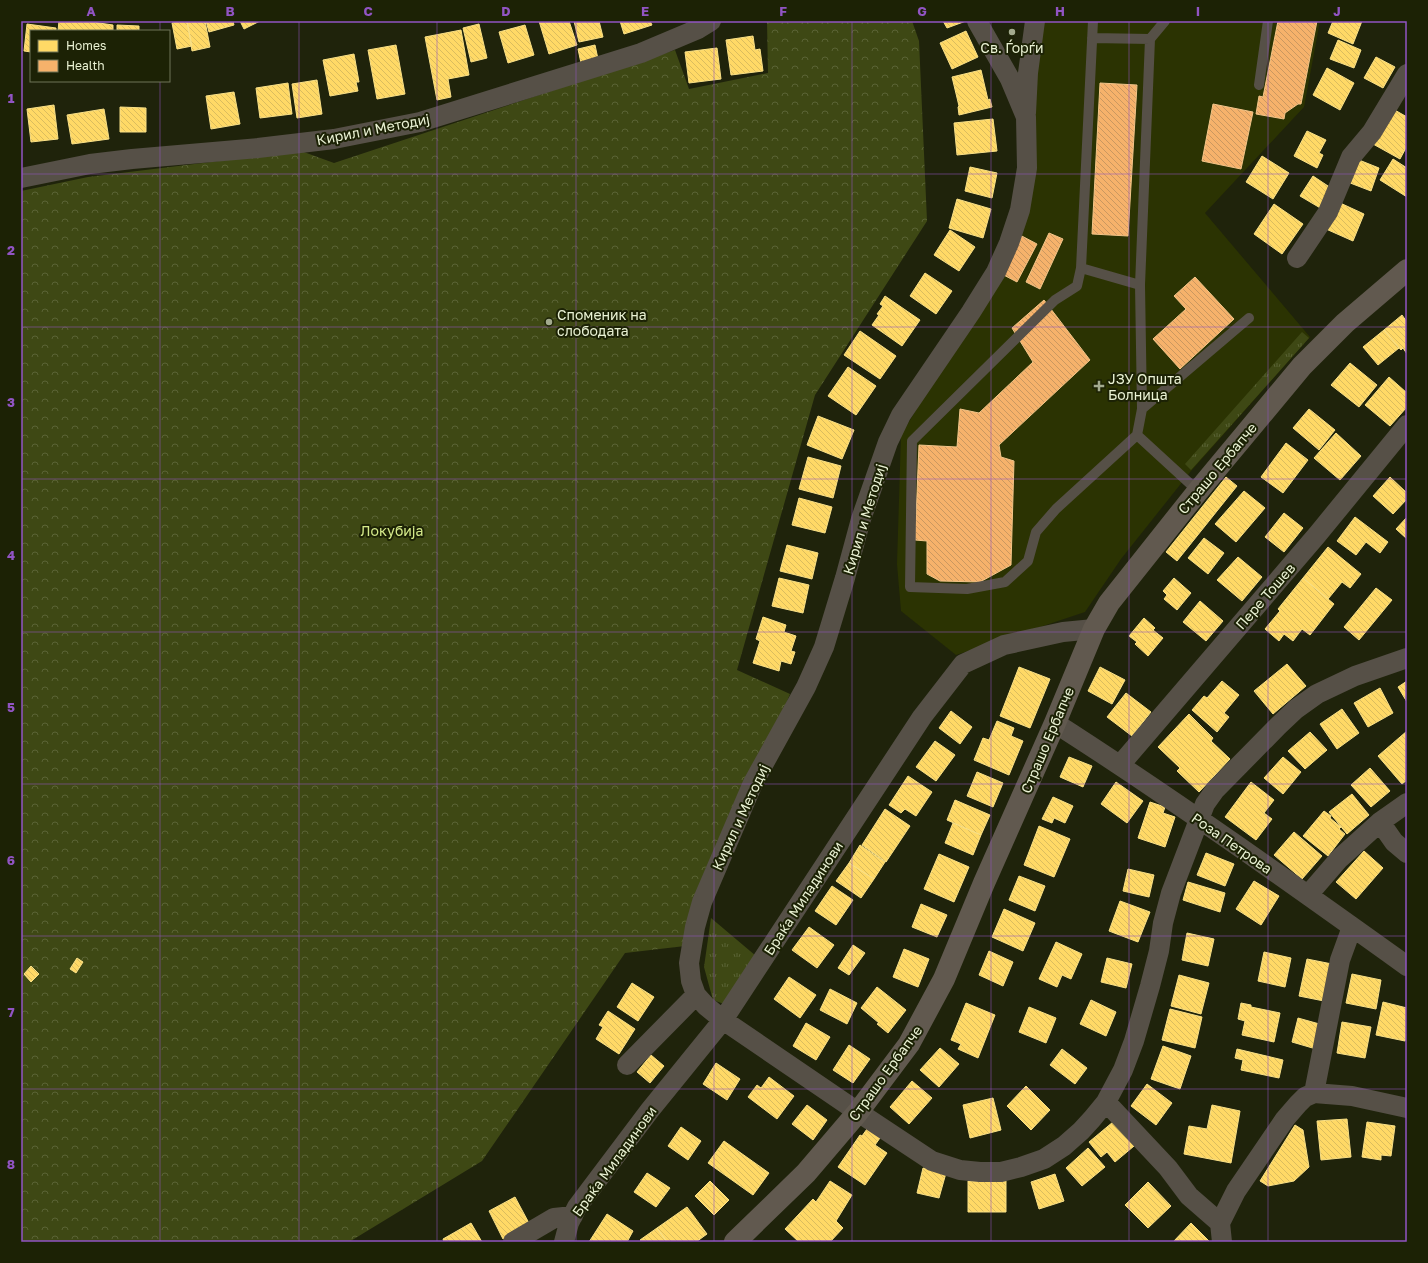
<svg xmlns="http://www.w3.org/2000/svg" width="1428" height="1263" font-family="'Golos Text',sans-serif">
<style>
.built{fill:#2b3302}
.grass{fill:url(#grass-tufts)}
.park{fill:url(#park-crowns)}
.homes{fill:url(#homes-back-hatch);stroke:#f9e087}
.health{fill:url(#health-back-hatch);stroke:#f2c58a}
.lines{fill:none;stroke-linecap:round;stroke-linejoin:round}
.lane{stroke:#565047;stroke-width:10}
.street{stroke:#565047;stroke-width:20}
.secondary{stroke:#61594f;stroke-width:22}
.grid{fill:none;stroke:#9154c3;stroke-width:1;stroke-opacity:0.55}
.poi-dot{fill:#a3aa8e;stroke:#1c2205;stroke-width:1.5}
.labels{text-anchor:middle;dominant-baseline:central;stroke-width:4;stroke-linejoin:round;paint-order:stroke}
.poi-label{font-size:14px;fill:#eaf2d4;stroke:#1c2205;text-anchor:start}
.street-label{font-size:14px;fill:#eaf2d4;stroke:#1c2205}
.park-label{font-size:14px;fill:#d5ea8a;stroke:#1c2205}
.neatline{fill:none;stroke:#9154c3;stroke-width:1.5}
.grid-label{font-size:13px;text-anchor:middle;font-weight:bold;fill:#9154c3}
</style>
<defs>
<pattern id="grass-tufts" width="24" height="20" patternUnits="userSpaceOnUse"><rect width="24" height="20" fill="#3e4814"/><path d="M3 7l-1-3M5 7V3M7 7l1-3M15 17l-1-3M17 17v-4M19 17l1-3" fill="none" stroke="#5a6335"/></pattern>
<pattern id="park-crowns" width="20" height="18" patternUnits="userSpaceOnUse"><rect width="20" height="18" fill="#3e4814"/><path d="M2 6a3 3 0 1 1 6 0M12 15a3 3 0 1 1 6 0" fill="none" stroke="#5a6335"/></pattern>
<pattern id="homes-back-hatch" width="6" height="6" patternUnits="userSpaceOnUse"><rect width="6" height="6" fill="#ffd966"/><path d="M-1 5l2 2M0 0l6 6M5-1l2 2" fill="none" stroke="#dabc5e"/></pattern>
<pattern id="health-back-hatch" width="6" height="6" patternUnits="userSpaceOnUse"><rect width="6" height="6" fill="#f6b26b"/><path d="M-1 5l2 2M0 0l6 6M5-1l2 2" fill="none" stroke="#ca9860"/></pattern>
</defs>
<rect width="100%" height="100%" fill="#1f230b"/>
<path class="built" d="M1040,21H1320L1304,107L1205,213L1310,337L1191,471L1121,559L1085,612L956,655L901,611L897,564L901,435L996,279L1024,210Z"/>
<path class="grass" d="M1302,332L1309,338L1191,470L1185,464Z
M711,918L756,956L724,1004L713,1000L704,967Z"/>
<path class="park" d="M767,21H912L919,41L927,221L815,395L737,670L790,694L685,946L625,953L482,1161L349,1242H21V191L88,177L301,151L334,163L675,50L689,89L768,73Z"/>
<path class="homes" d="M59,21H85L113,25V31H58Z
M180,21H187L192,46L177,49L172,23Z
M187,21H205L210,47L192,51Z
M206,21H233L234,25L209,32Z
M240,21H260L244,29Z
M539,21H569L577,45L549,54Z
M574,21H599L603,37L579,42Z
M620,21H650L652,25L624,34Z
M943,21H966L947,28Z
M1333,21H1362L1353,44L1328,33Z
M27,24L56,28V31H31V52L24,51Z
M479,24L487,58L471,62L463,28Z
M117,25L139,26V31H117Z
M525,25L534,55L508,63L499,32Z
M461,30L469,75L448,79L451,97L437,100L425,37Z
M966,31L978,57L952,69L940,43Z
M753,36L755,50L760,49L763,71L731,75L726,40Z
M1338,40L1361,50L1354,68L1330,59Z
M396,45L405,94L377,99L368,50Z
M595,45L598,59L581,63L578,49Z
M717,48L721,79L689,83L685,52Z
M354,54L359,82H356L358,91L330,96L323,60Z
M1376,57L1395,67L1383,88L1364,78Z
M1327,68L1354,83L1340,110L1313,95Z
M981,70L988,100L990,99L992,107L959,115L958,107L959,106L952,77Z
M317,80L322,114L297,118L292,84Z
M288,83L292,114L260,118L256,88Z
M234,92L240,124L211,129L206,96Z
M54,105L58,139L31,142L27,109Z
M120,107L146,108V132H120Z
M104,109L109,139L72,144L67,115Z
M1393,109L1407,117V146L1400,159L1373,144Z
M993,119L997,151L957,155L954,123Z
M1307,131L1326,140L1319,153L1323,155L1317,168L1294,156Z
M1262,156L1289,173L1273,199L1246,182Z
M1354,158L1379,168L1371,191L1345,181Z
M1393,159L1407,168V197L1380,180Z
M970,167L997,173L992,198L965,191Z
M1313,176L1334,190L1322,209L1300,196Z
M957,199L991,209L983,238L949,228Z
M1338,202L1364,214L1353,241L1326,229Z
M1274,204L1303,224L1282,254L1254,234Z
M950,230L975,247L959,271L934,255Z
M925,273L952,291L936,314L910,296Z
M885,296L920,320L902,346L872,325L879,315L877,314L883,306L880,304Z
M1402,315L1407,322V354L1403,348L1401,350L1384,330Z
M1384,330L1399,348L1378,365L1363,347Z
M860,331L896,356L880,379L844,355Z
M1350,363L1377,385L1359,407L1331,385Z
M848,367L876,386L856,415L828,396Z
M1389,377L1407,393V407L1390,426L1365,405Z
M1309,409L1335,430L1319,450L1293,428Z
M818,416L854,430L842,459L807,445Z
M1336,433L1361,456L1340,480L1314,458Z
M1286,443L1308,460L1283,493L1261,477Z
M808,457L841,466L833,498L799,489Z
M1226,477L1237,486L1177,561L1166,552Z
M1390,477L1407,493V499L1393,514L1373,496Z
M1244,491L1265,508L1236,542L1215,524Z
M799,498L832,507L825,533L792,525Z
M1284,513L1303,528L1284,552L1265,537Z
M1355,517L1388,542L1380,553L1366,542L1356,555L1337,541Z
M1407,517V539L1396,529Z
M1204,538L1224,553L1208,574L1188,558Z
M787,545L818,553L812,579L780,571Z
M1328,547L1361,574L1350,588L1342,582L1328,599L1303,578Z
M1238,557L1262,577L1242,601L1217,580Z
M779,578L809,585L803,613L772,606Z
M1174,578L1191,593L1177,610L1164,599L1167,595L1163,591Z
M1303,578L1334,604L1310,635L1302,629L1293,641L1284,634L1279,641L1265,629L1280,611L1278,609Z
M1376,588L1392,600L1359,640L1344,627Z
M1200,601L1223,621L1206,641L1183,622Z
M763,617L786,625L784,632L796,636L791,651L795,652L791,664L781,661L779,671L753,663L760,641L756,639Z
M1144,618L1155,628L1153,630L1163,638L1148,656L1135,644L1137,642L1129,636Z
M1287,664L1306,686L1273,714L1254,691Z
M1019,667L1050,679L1030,728L1000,716Z
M1100,667L1125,680L1112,704L1088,691Z
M1222,681L1239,695L1224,713L1229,717L1217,732L1192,710L1204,696L1207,698Z
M1407,681V702L1398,687Z
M1380,688L1393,713L1368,727L1354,703Z
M1126,693L1151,712L1132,736L1107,717Z
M1342,709L1359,733L1337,749L1320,724Z
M951,711L972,727L960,744L939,728Z
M1189,714L1213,738L1211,741L1230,759L1199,792L1177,771L1180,768L1158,747Z
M997,721L1014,728L1011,736L1023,741L1009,775L974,760L983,738L989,740Z
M1407,731V780L1402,784L1378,756Z
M1310,732L1327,750L1305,769L1288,751Z
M935,741L955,755L936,781L916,767Z
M1069,757L1092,766L1083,787L1060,777Z
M1283,757L1301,772L1283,794L1264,778Z
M1370,768L1390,791L1371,807L1351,785Z
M977,772L1003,783L993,807L967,796Z
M908,776L932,792L916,816L905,809L901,813L889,805Z
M1116,782L1143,801L1127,823L1101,804Z
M1251,782L1274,800L1264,813L1272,819L1256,840L1225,817Z
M1352,794L1369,815L1347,834L1329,812Z
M1053,797L1073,806L1065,823L1054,818L1052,823L1042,819Z
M955,800L990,815L981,835L947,820Z
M1150,802L1165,807L1163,813L1175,817L1165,847L1138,838Z
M885,809L910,826L886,862L862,845Z
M1324,811L1331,816L1330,818L1341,827L1339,829L1345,834L1328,856L1303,836Z
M953,823L981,835L973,855L945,843Z
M1039,826L1070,839L1054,877L1024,865Z
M1294,832L1322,856L1302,879L1274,855Z
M860,845L885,862L874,879L849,863Z
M1364,851L1383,868L1356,899L1336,882Z
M1206,853L1234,864L1225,886L1197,875Z
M939,854L969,867L954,902L924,889Z
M849,863L874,879L861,898L836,881Z
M1128,869L1154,875L1149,897L1123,891Z
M1019,876L1045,886L1035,911L1009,900Z
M1254,881L1279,896L1261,925L1236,909Z
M1188,882L1225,893L1220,912L1183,900Z
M832,886L853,900L836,925L815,911Z
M1120,901L1150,912L1138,942L1109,931Z
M921,904L947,915L937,937L912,927Z
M1004,909L1035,923L1023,951L992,937Z
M809,927L834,945L817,968L792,950Z
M1187,933L1214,939L1208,966L1182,960Z
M1056,942L1082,954L1071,979L1062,975L1057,987L1039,979Z
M853,945L865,953L849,975L838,968Z
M904,949L929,959L918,987L893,977Z
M989,951L1013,962L1003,986L979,975Z
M1264,952L1291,958L1285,987L1258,981Z
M77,958L83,962L76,973L70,969Z
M1107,958L1132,964L1126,988L1101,982Z
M1307,959L1332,964L1324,1001L1299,996Z
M31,966L39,974L31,982L24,974Z
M1352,974L1381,980L1376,1009L1346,1003Z
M1179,975L1209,983L1201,1014L1171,1006Z
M789,977L816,995L800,1018L774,999Z
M632,983L654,997L638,1021L617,1007Z
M877,987L906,1010L888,1033L877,1024L879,1023L861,1008Z
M830,989L857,1003L847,1024L820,1010Z
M1091,1000L1116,1012L1106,1036L1080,1024Z
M1383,1002L1407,1008V1033L1405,1041L1376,1035Z
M966,1003L995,1015L978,1058L958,1049L961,1044L951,1040Z
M1241,1003L1251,1005V1007L1280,1013L1274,1042L1242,1035L1245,1021L1238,1019Z
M1029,1007L1056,1018L1046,1043L1019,1032Z
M1170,1009L1202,1017L1195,1048L1162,1040Z
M608,1011L635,1029L619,1054L596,1039L603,1027L599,1025Z
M1298,1018L1323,1025L1316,1049L1292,1042Z
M1342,1022L1371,1027L1365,1058L1337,1053Z
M806,1023L830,1037L816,1060L793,1046Z
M849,1045L870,1059L853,1083L833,1070Z
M1163,1046L1191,1056L1180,1089L1151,1079Z
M940,1048L959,1064L939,1087L920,1070Z
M1062,1049L1087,1068L1075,1084L1050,1065Z
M1237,1049L1283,1060L1279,1078L1241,1070L1243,1060L1235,1058Z
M651,1055L664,1066L650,1083L637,1072Z
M716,1063L740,1079L727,1100L703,1084Z
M769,1077L794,1096L777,1119L748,1097L757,1085L761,1088Z
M912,1081L932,1098L909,1124L890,1107Z
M1147,1084L1172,1103L1156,1125L1131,1106Z
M1026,1086L1050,1110L1031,1130L1007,1106Z
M993,1098L1001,1130L970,1138L963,1105Z
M807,1105L827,1120L813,1140L792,1124Z
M1212,1105L1240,1111L1231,1163L1184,1154L1189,1126L1207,1129Z
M1119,1117L1140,1141L1115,1162L1107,1152L1101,1157L1089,1142Z
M1347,1119L1351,1157L1321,1160L1317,1121Z
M1367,1122L1395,1126L1391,1156L1381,1155V1160L1362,1157Z
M1295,1125L1303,1130L1309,1167L1294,1181L1268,1186L1260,1181Z
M681,1127L701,1141L688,1160L668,1146Z
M867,1129L880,1138L875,1145L887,1153L865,1185L838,1167L860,1135L862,1136Z
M724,1141L769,1173L753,1195L708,1163Z
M1088,1148L1105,1167L1082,1186L1066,1168Z
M923,1168L946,1173L939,1198L917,1193Z
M647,1173L670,1188L656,1207L634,1192Z
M1055,1174L1064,1201L1039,1209L1031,1182Z
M710,1181L729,1200L714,1215L695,1196Z
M830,1181L852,1195L836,1221L843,1228L830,1242H799L785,1229L813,1199L816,1202Z
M968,1181H1006V1212H968Z
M1148,1182L1171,1206L1148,1228L1125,1205Z
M515,1197L530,1225L503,1239L489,1211Z
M687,1207L707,1234L696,1242H667L657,1228Z
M607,1214L633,1231L627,1242H589Z
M471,1223L482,1242H444L443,1239Z
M1191,1223L1210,1242H1173Z
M657,1228L667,1242H642L640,1240Z"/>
<path class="health" d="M1278,21H1317L1301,104H1298L1285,113L1284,119L1256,114L1259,96L1263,97Z
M1100,83L1137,85L1128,236L1092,234Z
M1213,104L1253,112L1241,169L1202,161Z
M1049,233L1063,239L1040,289L1026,282Z
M1018,234L1037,244L1017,282L998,272Z
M1195,277L1234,319L1180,369L1153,339L1186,309L1174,296Z
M1044,300L1090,360L999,445L1001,457L1014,461L1011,565L980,582L940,581L927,574V541L915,540L919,445L957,447L960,409L979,413L1033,362L1012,328Z"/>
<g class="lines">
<path class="lane" d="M1093,21L1081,268L1140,285
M1092,38L1150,39
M1259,85L1268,21
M1081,268L1077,286L1055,300L912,441L910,587L967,589L1005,582L1028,561L1036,532L1056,509L1137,435L1142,409L1140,285L1150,39L1165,21
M1142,409L1249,318
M1137,435L1198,491"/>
<path class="street" d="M977,21L1010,79L1026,117L1027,168L1020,210L1009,243L996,272L971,312L901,415L888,442L861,519L845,578L824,647L806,687L753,783L702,902L695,927L689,963L691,981L696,995L706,1006L723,1020L858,1112L932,1161L960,1170L980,1172H1001L1021,1167L1044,1159L1064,1146L1081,1131L1092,1119L1106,1102L1123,1070L1134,1041L1150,986L1159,951L1163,923L1171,893L1205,804L1215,790L1278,726L1296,709L1317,694L1355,676L1407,658
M1026,113L1028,73L1035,21
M21,178L90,164L132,159L258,148L334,139L420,122L641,53L698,29L711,21
M1297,258L1328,212L1351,157L1372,132L1407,74
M1055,723C1175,800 1291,883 1407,966
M1120,765L1317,535L1407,425
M1380,822L1394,842L1407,853
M1308,895L1339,859L1380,822L1407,803
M627,1065L696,995
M1314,1093L1340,960L1352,927
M1106,1102L1168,1168L1189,1196L1220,1223L1222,1242
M1220,1223L1236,1191L1285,1119L1298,1104L1305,1097L1314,1093L1352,1096L1407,1108
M513,1242L554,1218L573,1216
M564,1242L569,1223L577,1207L650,1110L723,1020L922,717L963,664L1004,645L1063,632L1094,629"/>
<path class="secondary" d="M735,1242L806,1173L858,1112L909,1044L944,979L984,883L1055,723L1094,629L1109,603L1198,491L1302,366L1345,323L1407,270"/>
</g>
<path class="grid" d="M160,21V31M299,21V1242M437,21V1242M576,21V1242M714,21V1242M852,21V1242M991,21V1242M1129,21V1242M1268,21V1242M160,81V1242M21,174H1407M21,327H1407M21,479H1407M21,632H1407M21,784H1407M21,936H1407M21,1089H1407"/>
<g class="poi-dot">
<circle cx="1012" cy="32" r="4"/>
<circle cx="549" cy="322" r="4"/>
<path d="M1097 380h4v4h4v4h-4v4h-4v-4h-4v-4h4z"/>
</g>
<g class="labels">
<g class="poi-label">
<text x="1012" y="47" text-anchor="middle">Св. Ѓорѓи</text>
<text x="557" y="314">Споменик на<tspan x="557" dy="16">слободата</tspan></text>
<text x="1108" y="378">ЈЗУ Општа<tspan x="1108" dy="16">Болница</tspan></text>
</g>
<g class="street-label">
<text transform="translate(373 129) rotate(-11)">Кирил и Методиј</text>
<text transform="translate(1217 468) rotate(-50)">Страшо Ербапче</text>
<text transform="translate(864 519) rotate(-73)">Кирил и Методиј</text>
<text transform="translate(1265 596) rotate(-49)">Пере Тошев</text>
<text transform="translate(1047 740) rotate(-67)">Страшо Ербапче</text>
<text transform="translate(740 817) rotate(-65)">Кирил и Методиј</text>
<text transform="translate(1232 843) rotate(35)">Роза Петрова</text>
<text transform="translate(803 898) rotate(-57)">Браќа Миладинови</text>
<text transform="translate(885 1073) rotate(-54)">Страшо Ербапче</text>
<text transform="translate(614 1161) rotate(-54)">Браќа Миладинови</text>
</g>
<g class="park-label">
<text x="392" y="530">Локубија</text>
</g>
</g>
<rect width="1428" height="1263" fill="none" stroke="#1c2205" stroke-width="44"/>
<rect x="30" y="30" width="140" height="52" fill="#1c2205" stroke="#6e7558"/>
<rect x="38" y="40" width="20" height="12" fill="#ffd966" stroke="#6e7558"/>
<text x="66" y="50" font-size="12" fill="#eaf2d4">Homes</text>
<rect x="38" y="60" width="20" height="12" fill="#f6b26b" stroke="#6e7558"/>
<text x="66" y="70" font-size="12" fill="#eaf2d4">Health</text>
<rect x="22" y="22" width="1384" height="1219" class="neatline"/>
<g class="grid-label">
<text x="91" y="16">A</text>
<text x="230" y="16">B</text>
<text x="368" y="16">C</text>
<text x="506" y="16">D</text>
<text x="645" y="16">E</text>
<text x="783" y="16">F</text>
<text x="922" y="16">G</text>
<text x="1060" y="16">H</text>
<text x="1198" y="16">I</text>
<text x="1337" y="16">J</text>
<text x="11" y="103">1</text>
<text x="11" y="255">2</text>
<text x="11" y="407">3</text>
<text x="11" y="560">4</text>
<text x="11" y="712">5</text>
<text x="11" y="865">6</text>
<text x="11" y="1017">7</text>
<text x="11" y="1169">8</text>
</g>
</svg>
